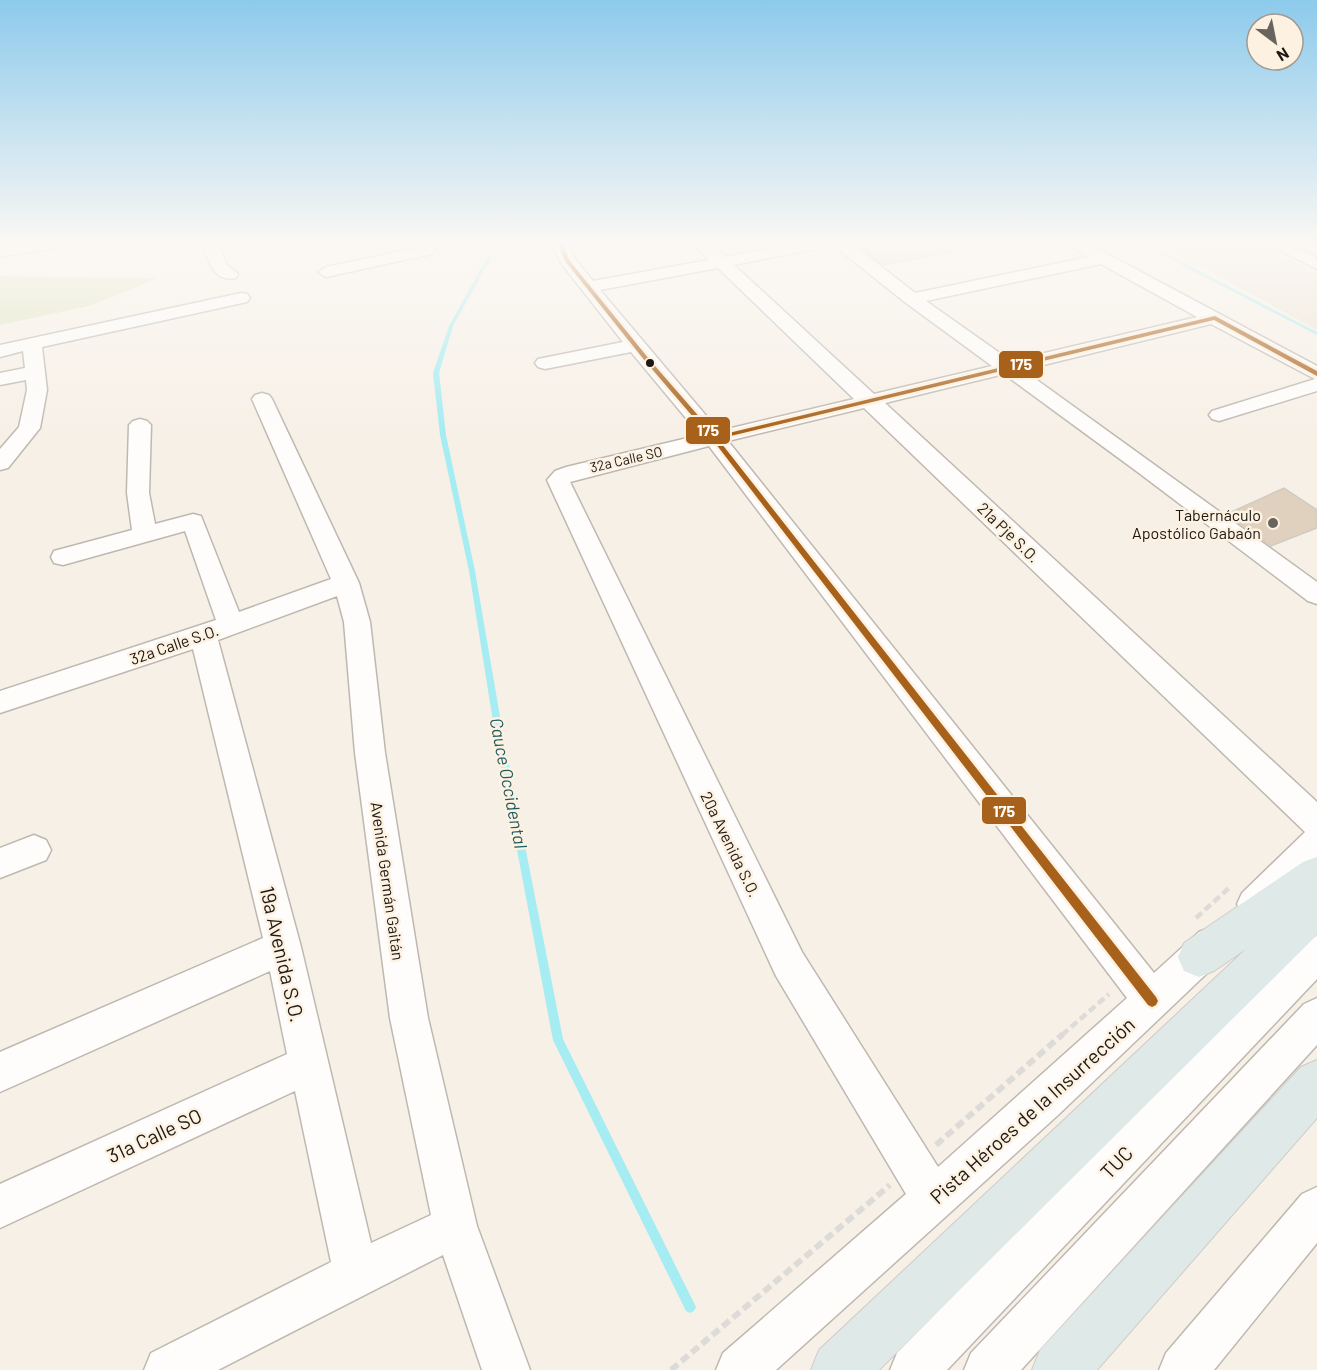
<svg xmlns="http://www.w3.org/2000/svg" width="1317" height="1370" font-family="Barlow,sans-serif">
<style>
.education{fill:#ece3d4}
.green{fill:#dfe4c1}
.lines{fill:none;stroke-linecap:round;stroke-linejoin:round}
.stream{fill:#a5ecf3;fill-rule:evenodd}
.building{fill:#dfd1bd;stroke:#d0cbc4;stroke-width:1.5}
.minor-casing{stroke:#beb8b1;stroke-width:3}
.major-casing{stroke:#cfcbc7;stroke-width:2}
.path-far1{stroke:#dddbd8;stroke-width:4.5;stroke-dasharray:8 4;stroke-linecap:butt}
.path{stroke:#dddbd8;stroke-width:6;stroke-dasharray:9 4.5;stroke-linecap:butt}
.minor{fill:#fefdfb;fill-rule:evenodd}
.major{fill:#dfe9e8;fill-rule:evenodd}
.bus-1-casing{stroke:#fdf1e1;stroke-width:5}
.bus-1{fill:#a8611a;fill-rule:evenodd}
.bus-dot{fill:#1d1813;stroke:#fdf1e1;stroke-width:2}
.poi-dot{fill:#69645d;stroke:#fdf1e1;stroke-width:2}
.labels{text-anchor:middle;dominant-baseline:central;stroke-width:5;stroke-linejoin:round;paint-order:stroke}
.far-street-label{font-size:14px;fill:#1d1813;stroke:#fdf1e1}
.poi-label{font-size:16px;fill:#1d1813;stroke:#fdf1e1;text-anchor:end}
.street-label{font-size:16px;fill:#1d1813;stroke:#fdf1e1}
.water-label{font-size:18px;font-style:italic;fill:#205b62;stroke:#fdf1e1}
.near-street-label{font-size:20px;fill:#1d1813;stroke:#fdf1e1}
.line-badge{stroke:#fdf1e1;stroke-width:2}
.badge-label{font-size:16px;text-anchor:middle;font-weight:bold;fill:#fff}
</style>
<rect width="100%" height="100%" fill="#f7f0e7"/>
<path class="education" d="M1157,242H1255L1317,273V330Z"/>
<path class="green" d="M0,276L158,278L89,306L0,325Z"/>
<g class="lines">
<path class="stream" d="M483,242H487L491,258L453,326L439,373L446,435L475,571L503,734L563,1039L694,1303L696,1307L694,1311L690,1313L686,1311L553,1040L495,734L469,571L440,435L433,373L449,326L487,258Z
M1137,242H1143L1317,332V335Z"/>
</g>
<path class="building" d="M855,242H950L951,252L883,265Z
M1284,488L1317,510V528L1271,546L1227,514Z"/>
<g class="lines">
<g class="minor-casing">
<path id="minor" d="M27,242H65L57,247L0,257V247Z
M202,242H218L226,264L238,274L236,278C213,283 208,259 202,242Z
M417,242H433L436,248L432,254L326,277L318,272L326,267L420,247Z
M551,242H567L575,259L593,281L709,260L692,242H710L725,257L800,242H850L915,293L1088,257L1064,242H1085L1317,366V391L1219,421L1212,419L1209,415L1212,411L1315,379L1211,324L1023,370L1317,582V604L1308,601L1139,473L1004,374L885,403L1317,802V864L1266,915L1254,920L1242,915L1237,904L1242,893L1305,832L864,408L728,441L1154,973L1199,932L1212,927L1225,932L1230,944L1225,956L1057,1116L776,1370H716L723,1353L906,1194L776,976L547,480L555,471L566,467L700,435L631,352L545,369L538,367L535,363L538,359L623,342L561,263ZM833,245L906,303L992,366L874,394L734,265ZM1101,264L1197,317L1011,361L926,301ZM718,268L854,399L719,431L600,290ZM709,446L1127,998L938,1167L802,952L570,482Z
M1264,242H1286L1317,258V269Z
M241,293L247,294L250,298L247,302L42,347L47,390L40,428L8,468L0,470V449L19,427L27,390L26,380L0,385V373L25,368L23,351L0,357V345Z
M262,393L269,395L272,399L359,583L370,622L385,753L428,1018L477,1226L530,1370H482L443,1255L218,1370H144L151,1353L331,1262L295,1091L0,1228V1184L287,1054L270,971L0,1092V1052L263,938L193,649L0,713V691L216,620L185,531L63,565L54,563L51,557L54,551L132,530L127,493L129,425L133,421L140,419L147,421L151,425L149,493L155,524L193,514L201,516L239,612L331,579L252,399L255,395ZM337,596L344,622L355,753L390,1018L431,1215L371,1243L301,947L218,640Z
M34,835L46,840L51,850L46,860L0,878V848Z
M1317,936V979L947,1370H890L897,1353L1304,941Z
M1317,998V1045L1021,1370H964L971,1353L1304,1004Z
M1317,1187V1243L1214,1370H1159L1166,1353L1302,1194Z"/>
</g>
<g class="major-casing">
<path id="major" d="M1317,857V935L879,1370H811L819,1350L1246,949L1214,971L1199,977L1184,971L1178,957L1184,943L1303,862Z
M1317,1060V1118L1097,1370H1032L1040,1350L1301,1067Z"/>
</g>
<path class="path-far1" d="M1196,918L1230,887
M1062,1035L1109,994"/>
<path class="path" d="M936,1145L1063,1034
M671,1370L890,1185"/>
<use href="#minor" class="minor"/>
<use href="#major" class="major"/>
<g class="bus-1-casing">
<path id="bus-1" d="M557,242H562L569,260L649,359L716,436L1215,316L1317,371V376L1315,375L1214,320L718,439L1156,997L1158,1001L1156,1005L1152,1007L1148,1005L712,439L645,361L565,261Z"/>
</g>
<use href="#bus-1" class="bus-1"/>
</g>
<linearGradient id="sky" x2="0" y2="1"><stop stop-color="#8dcaec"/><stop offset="0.56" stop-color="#fbf8f4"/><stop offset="1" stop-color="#fbf8f4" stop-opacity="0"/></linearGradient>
<rect width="1317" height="434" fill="url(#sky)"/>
<circle class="bus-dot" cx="650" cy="363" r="5"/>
<circle class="poi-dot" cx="1273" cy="523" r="6"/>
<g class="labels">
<g class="far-street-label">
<text transform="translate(626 459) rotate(-13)">32a Calle SO</text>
</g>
<g class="poi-label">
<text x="1261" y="514">Tabernáculo<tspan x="1261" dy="18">Apostólico Gabaón</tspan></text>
</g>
<g class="street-label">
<text transform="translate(1009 532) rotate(44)">21a Pje S.O.</text>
<text transform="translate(174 644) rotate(-19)">32a Calle S.O.</text>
<text transform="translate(731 844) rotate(64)">20a Avenida S.O.</text>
<text transform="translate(388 881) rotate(82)">Avenida Germán Gaitán</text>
</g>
<g class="water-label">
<text transform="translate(509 783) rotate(79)">Cauce Occidental</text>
</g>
<g class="near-street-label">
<text transform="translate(283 954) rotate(77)">19a Avenida S.O.</text>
<text transform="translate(1032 1110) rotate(-42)">Pista Héroes de la Insurrección</text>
<text transform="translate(154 1135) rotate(-25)">31a Calle SO</text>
<text transform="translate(1116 1162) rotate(-46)">TUC</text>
</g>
</g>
<g class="line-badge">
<rect x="998" y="350" width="46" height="29" rx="6" fill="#a8611a"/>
<rect x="685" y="416" width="46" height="29" rx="6" fill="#a8611a"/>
<rect x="981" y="796" width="46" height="29" rx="6" fill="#a8611a"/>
</g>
<g class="badge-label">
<text x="1021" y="370">175</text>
<text x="708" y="436">175</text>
<text x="1004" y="817">175</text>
</g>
<g transform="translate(1275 42) rotate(148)"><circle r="28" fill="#fdf1e1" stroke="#a39a8f" stroke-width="1.5"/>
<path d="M0-4.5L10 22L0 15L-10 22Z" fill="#69645d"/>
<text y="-9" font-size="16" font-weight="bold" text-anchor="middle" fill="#1d1813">N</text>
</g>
</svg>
